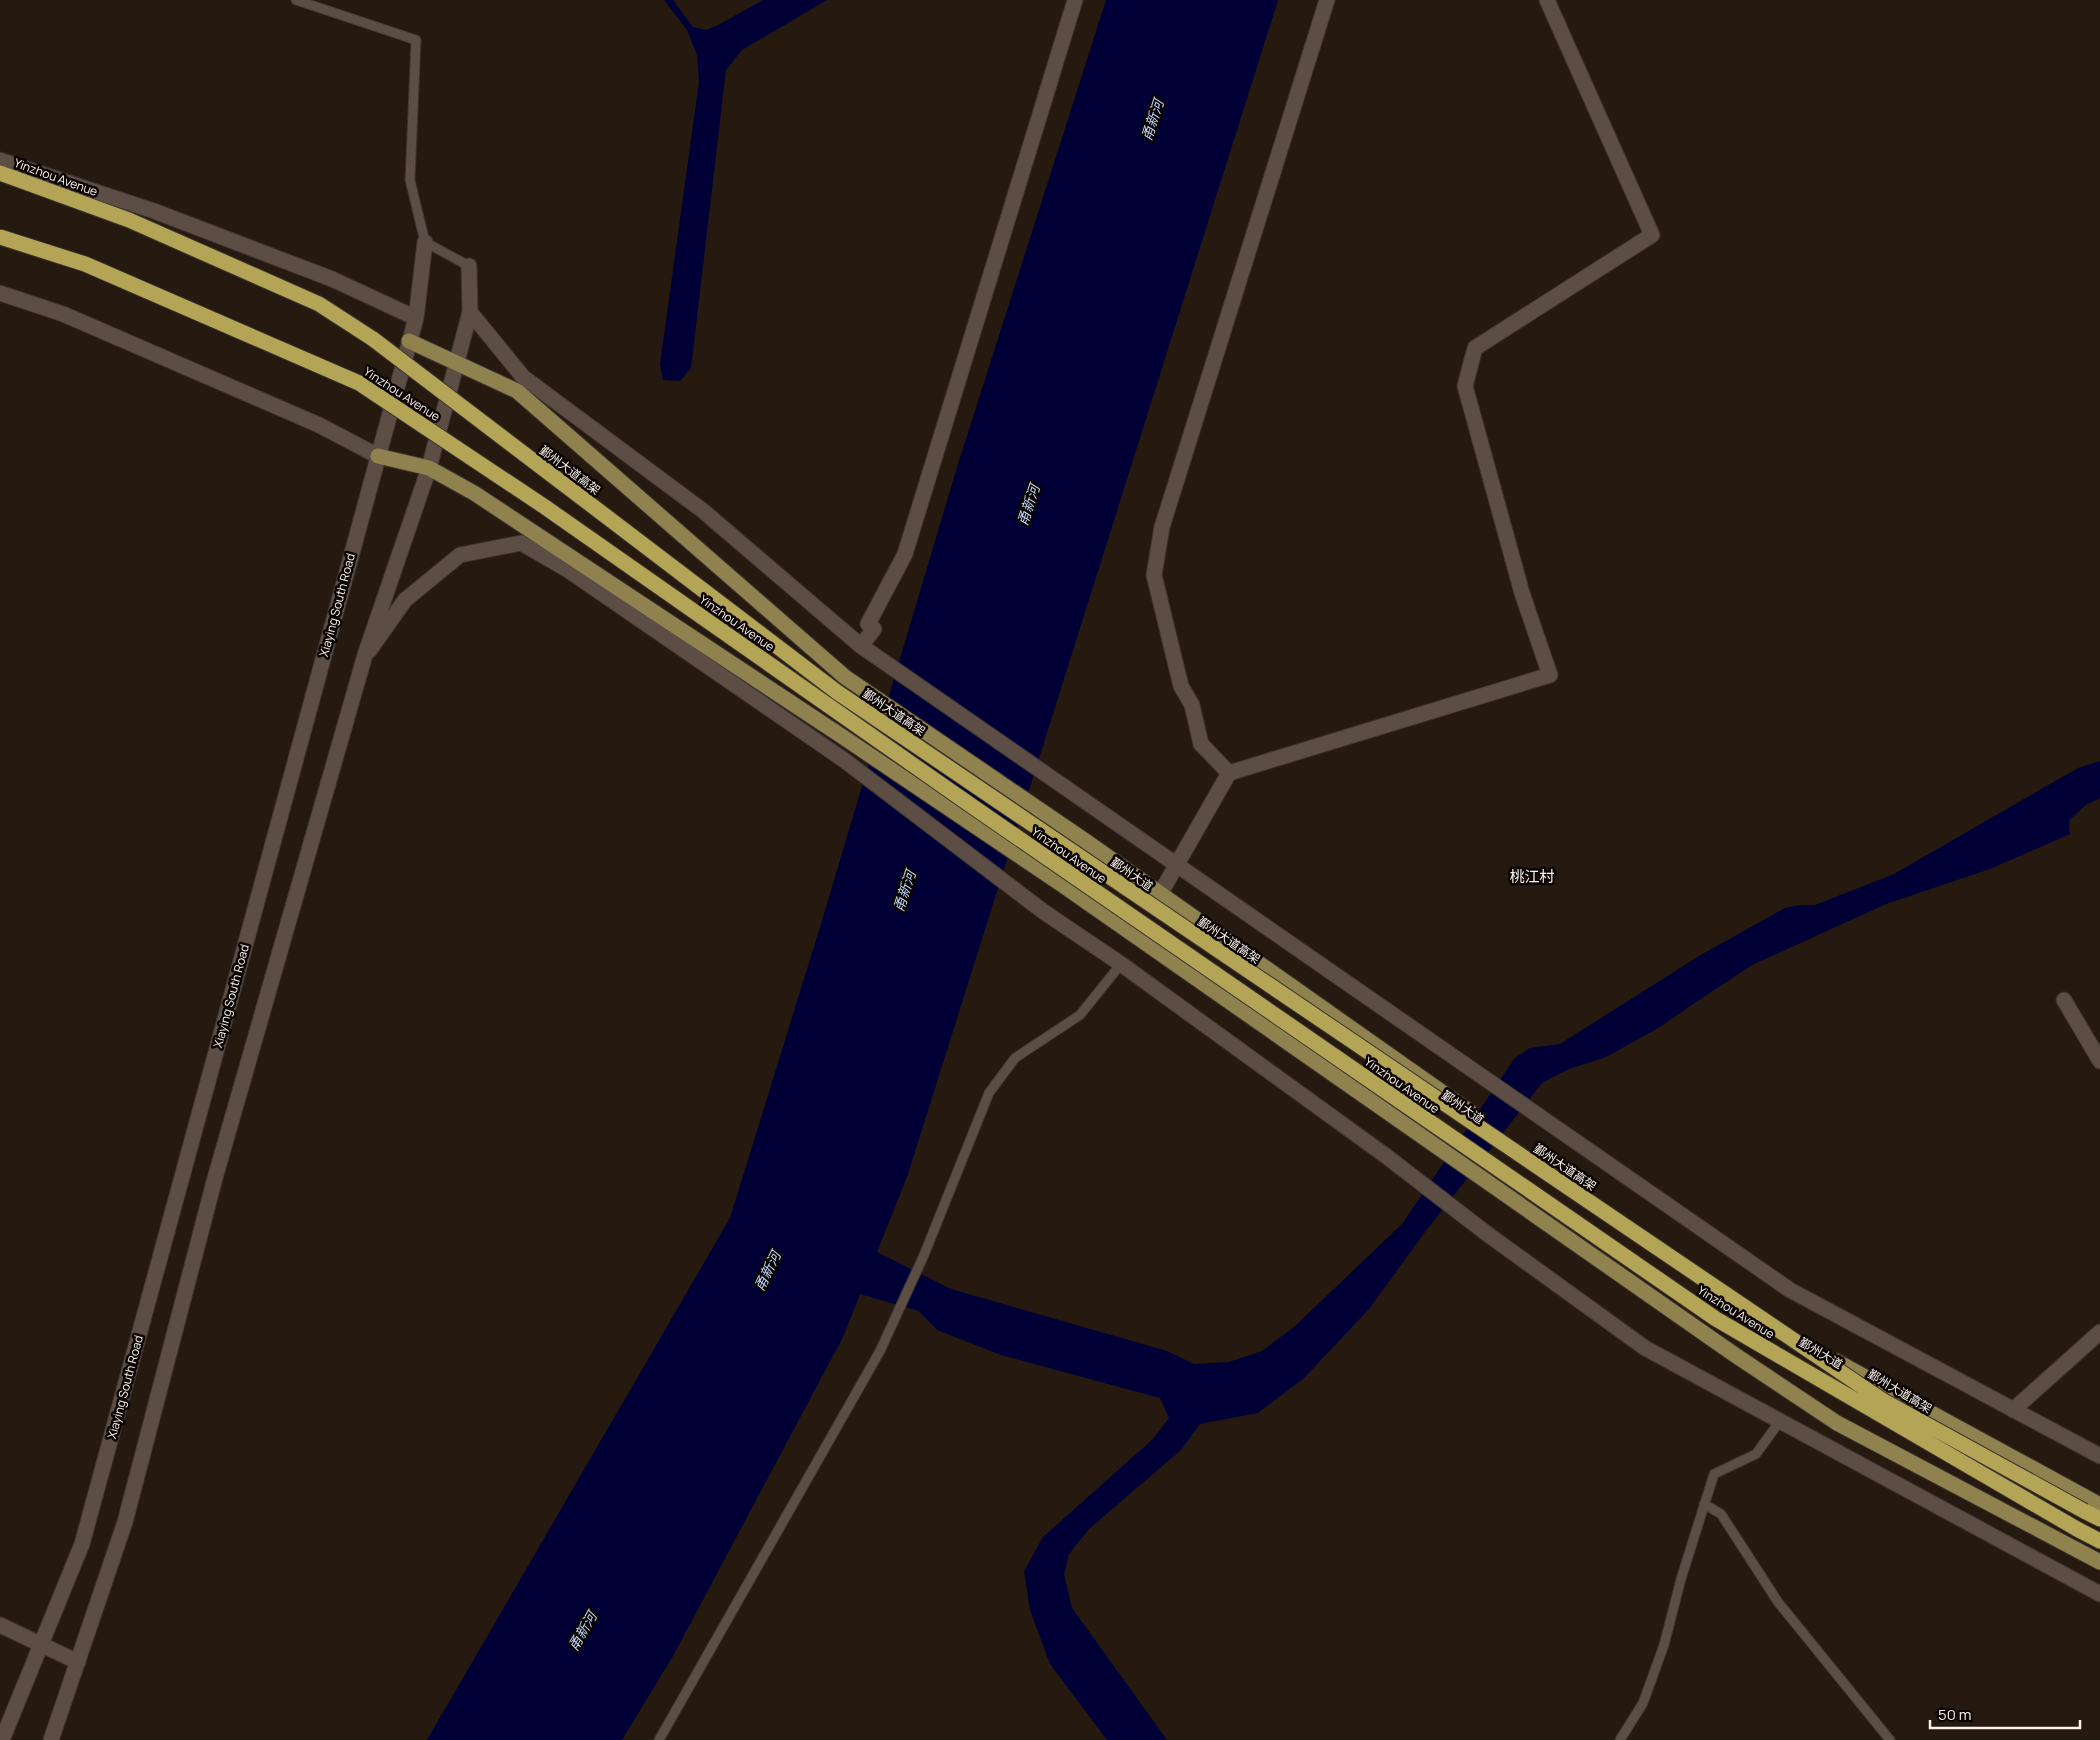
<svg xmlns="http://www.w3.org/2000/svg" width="2100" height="1740" font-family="Manrope,'Noto Sans SC',sans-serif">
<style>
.water{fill:#000037}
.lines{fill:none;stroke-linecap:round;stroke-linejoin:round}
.lane-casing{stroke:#3c3330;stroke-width:11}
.street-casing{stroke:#3c3330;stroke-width:17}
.secondary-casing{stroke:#3c3330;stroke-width:17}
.primary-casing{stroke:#3c3330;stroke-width:17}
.highway-casing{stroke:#3c3330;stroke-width:17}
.lane{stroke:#5c4e44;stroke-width:9}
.street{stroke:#5c4e44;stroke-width:15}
.secondary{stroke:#5c4e44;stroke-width:15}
.primary{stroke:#90824e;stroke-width:15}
.highway{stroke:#b3a555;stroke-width:15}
.highway-bridge-casing{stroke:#3c3330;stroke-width:17;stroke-linecap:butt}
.highway-bridge{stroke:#b3a555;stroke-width:15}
.labels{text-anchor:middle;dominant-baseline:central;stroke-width:5;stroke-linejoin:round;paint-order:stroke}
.street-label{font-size:12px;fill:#faf1eb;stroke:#0a0503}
.water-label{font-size:14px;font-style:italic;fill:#c0d5fa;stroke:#0a0503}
.quarter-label{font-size:15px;fill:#faf1eb;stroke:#0a0503}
</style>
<rect width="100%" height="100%" fill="#251910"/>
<path class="water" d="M664,0H673L693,27L706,30L718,25L763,0H827L742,50L726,70L691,368L680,381L663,380L660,364L699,82L697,55L687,30Z
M1106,0H1278L907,1177L877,1252L951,1289L1167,1351L1194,1364L1229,1362L1262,1351L1294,1327L1402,1224L1515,1058L1530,1048L1560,1044L1699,956L1785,908L1800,905H1815L1894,874L2078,768L2100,761V798L2086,805L2069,820L2070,834L1990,869L1886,904L1752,965L1696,1002L1660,1027L1606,1057L1569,1069L1542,1083L1425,1232L1369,1309L1304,1378L1258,1413L1200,1424L1181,1450L1089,1529L1069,1554L1064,1574L1072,1608L1167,1740H1107L1050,1664L1030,1610L1024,1571L1043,1537L1152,1440L1169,1418L1160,1398L1001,1355L937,1330L919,1311L860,1294L843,1337L673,1656L622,1740H427L730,1218L821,924L958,464Z"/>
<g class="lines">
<g class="lane-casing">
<path id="lane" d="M296,0L416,40L410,180L425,242L469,266
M1704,1504L1721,1514L1778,1602L1890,1740
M659,1740L880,1351L924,1255L989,1093L1015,1058L1080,1015L1121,964
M1620,1740L1643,1703L1664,1645L1681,1579L1714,1474L1756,1454L1780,1421"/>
</g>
<g class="street-casing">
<path id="street" d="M470,312L523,377L702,510L861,646L1790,1290L2100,1456
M861,646L874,629L868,624L905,554L1075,0
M369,651L405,600L460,555L521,543L568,570L844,760L1044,912L1121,964L1386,1156L1486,1233L1645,1348L2100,1594
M1229,773L1201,744L1192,705L1181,686L1154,575L1162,527L1327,0
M1160,894L1229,773L1550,675L1522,593L1465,386L1475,348L1652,235L1547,0
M2064,1000L2100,1061
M2013,1410L2100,1332
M0,1625L78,1662"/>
</g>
<g class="secondary-casing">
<path id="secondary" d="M0,160L154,211L332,279L416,318
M0,293L63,314L319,425L378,456
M2,1740L82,1544L416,318L425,242
M51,1740L125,1522L215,1178L365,655L429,468L470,312L469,266"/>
</g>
<g class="primary-casing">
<path id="primary" d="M409,341L517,391L845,677L1087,842L1470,1112
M378,456L429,468L474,493L843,737L1061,884L1735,1355L1837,1423L2100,1562
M1836,1361L2100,1505"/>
</g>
<g class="highway-casing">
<path id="highway" d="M0,173L129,220L319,304L373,339
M2084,1511L2100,1519
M2077,1529L2100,1541"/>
</g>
<use href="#lane" class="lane"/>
<use href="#street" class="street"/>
<use href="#secondary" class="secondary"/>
<use href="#primary" class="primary"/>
<use href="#highway" class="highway"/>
<g class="highway-bridge-casing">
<path id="highway-bridge" d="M0,237L85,264L359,383L545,507L969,804L1716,1319L2077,1529
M373,339L837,692L1882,1400L2084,1511"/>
</g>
<use href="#highway-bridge" class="highway-bridge"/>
</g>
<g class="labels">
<g class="street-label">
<text transform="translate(56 177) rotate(20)">Yinzhou Avenue</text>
<text transform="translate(402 394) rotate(33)">Yinzhou Avenue</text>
<text transform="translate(570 470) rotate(37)">鄞州大道高架</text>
<text transform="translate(337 605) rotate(-75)">Xiaying South Road</text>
<text transform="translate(737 623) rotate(35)">Yinzhou Avenue</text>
<text transform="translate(894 712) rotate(34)">鄞州大道高架</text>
<text transform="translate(1069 855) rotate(35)">Yinzhou Avenue</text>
<text transform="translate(1132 874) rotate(35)">鄞州大道</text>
<text transform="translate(1229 940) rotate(34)">鄞州大道高架</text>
<text transform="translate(231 996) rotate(-75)">Xiaying South Road</text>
<text transform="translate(1402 1085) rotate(35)">Yinzhou Avenue</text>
<text transform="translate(1463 1107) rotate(35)">鄞州大道</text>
<text transform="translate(1565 1167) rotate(34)">鄞州大道高架</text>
<text transform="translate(1736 1312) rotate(32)">Yinzhou Avenue</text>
<text transform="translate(1821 1353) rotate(31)">鄞州大道</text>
<text transform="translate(125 1387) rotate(-75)">Xiaying South Road</text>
<text transform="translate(1900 1391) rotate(31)">鄞州大道高架</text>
</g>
<g class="water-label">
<text transform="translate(1152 120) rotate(-72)">甬新河</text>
<text transform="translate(1028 505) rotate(-72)">甬新河</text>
<text transform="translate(904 891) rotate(-72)">甬新河</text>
<text transform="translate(767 1271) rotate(-64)">甬新河</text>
<text transform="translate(582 1631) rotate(-60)">甬新河</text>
</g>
<g class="quarter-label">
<text x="1532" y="876">桃江村</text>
</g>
</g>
<path d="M1930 1720v8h150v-8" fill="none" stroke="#faf1eb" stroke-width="2.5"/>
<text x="1938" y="1720" font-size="15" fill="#faf1eb" stroke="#0a0503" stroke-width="4" paint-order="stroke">50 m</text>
</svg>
